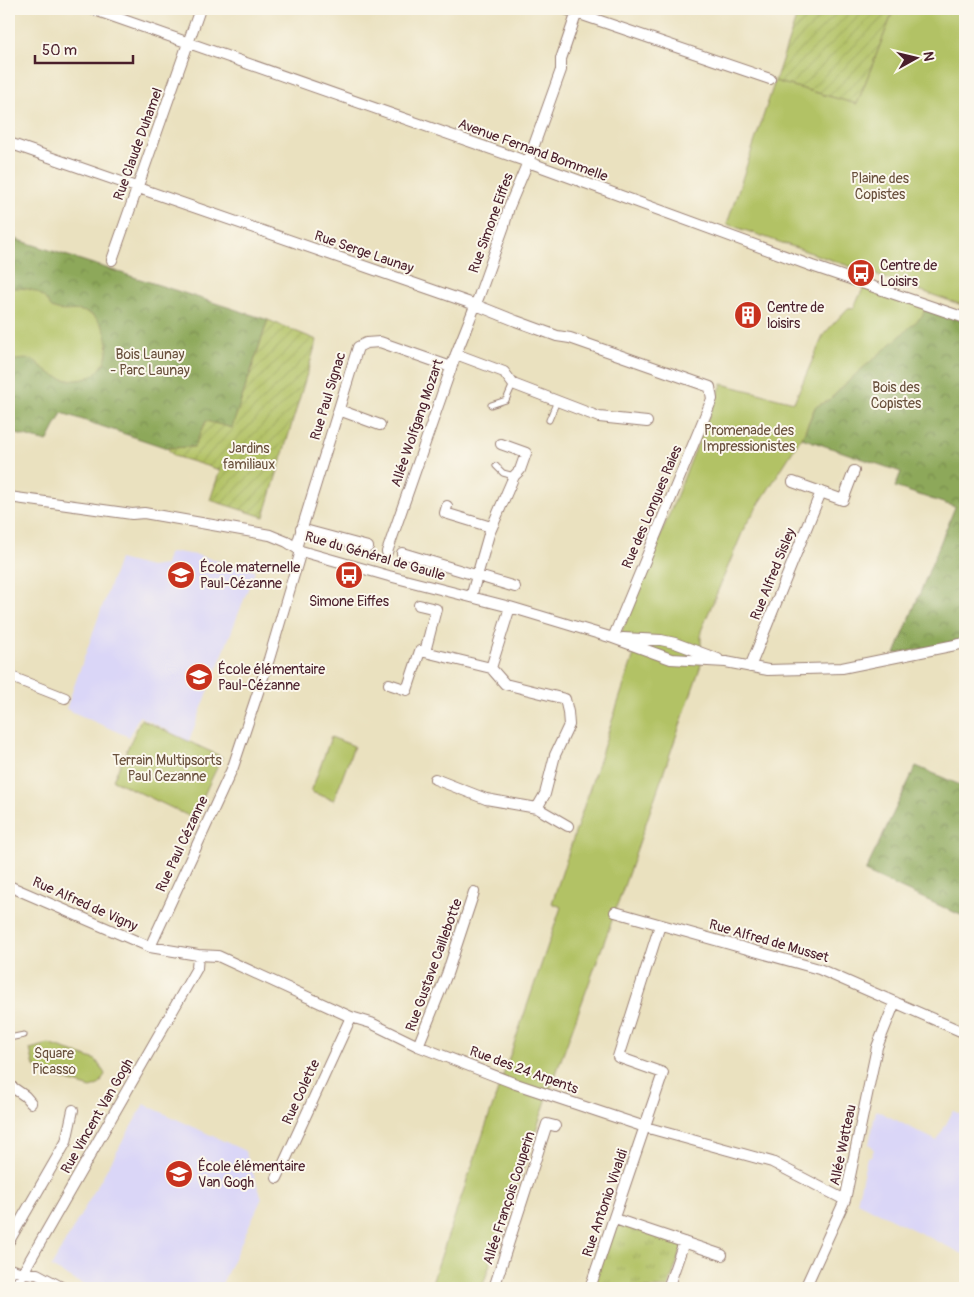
<svg xmlns="http://www.w3.org/2000/svg" width="974" height="1297" font-family="Pangolin,sans-serif">
<style>
.built{fill:#dad6f7}
.grass{fill:url(#grass-tufts);stroke:#7e7048}
.forest{fill:url(#forest-crowns);stroke:#6c6442}
.park{fill:#b2c265;stroke:#7e7048}
.garden{fill:url(#garden-furrows);stroke:#7e7048}
.lines{fill:none;stroke-linecap:round;stroke-linejoin:round}
.lane-casing{stroke:#9a8075;stroke-width:7}
.street-casing{stroke:#9a8075;stroke-width:12}
.lane{stroke:#fff;stroke-width:5}
.street{stroke:#fff;stroke-width:10}
.labels{text-anchor:middle;dominant-baseline:central;stroke-width:4;stroke-linejoin:round;paint-order:stroke}
.street-label{font-size:14px;fill:#4a1f2b;stroke:#fbf7ec}
.park-label{font-size:14px;fill:#69503c;stroke:#fbf7ec}
.poi-label{font-size:14px;fill:#4a1f2b;stroke:#fbf7ec;text-anchor:start}
</style>
<defs>
<pattern id="grass-tufts" width="24" height="20" patternUnits="userSpaceOnUse" patternTransform="scale(1.25)"><rect width="24" height="20" fill="#b2c265"/><path d="M3 7l-1-3M5 7V3M7 7l1-3M15 17l-1-3M17 17v-4M19 17l1-3" fill="none" stroke="#9ba658"/></pattern>
<pattern id="forest-crowns" width="20" height="18" patternUnits="userSpaceOnUse" patternTransform="scale(1.25)"><rect width="20" height="18" fill="#8da85a"/><path d="M2 6a3 3 0 1 1 6 0M12 15a3 3 0 1 1 6 0" fill="none" stroke="#75884b"/></pattern>
<pattern id="garden-furrows" width="10" height="10" patternUnits="userSpaceOnUse" patternTransform="scale(1.25)"><rect width="10" height="10" fill="#b2c265"/><path d="M-1 1l2-2M0 10L10 0M9 11l2-2" fill="none" stroke="#9ba658"/></pattern>
</defs>
<rect width="100%" height="100%" fill="#fbf7ec"/>
<filter id="ink" filterUnits="userSpaceOnUse"><feTurbulence type="fractalNoise" baseFrequency=".02" numOctaves="2"/><feDisplacementMap in="SourceGraphic" scale="10" xChannelSelector="R" yChannelSelector="G"/><feConvolveMatrix kernelMatrix="1 2 1 2 8 2 1 2 1" color-interpolation-filters="sRGB"/></filter>
<filter id="wash" filterUnits="userSpaceOnUse"><feTurbulence type="fractalNoise" baseFrequency=".0096" numOctaves="4" result="noise"/><feDisplacementMap in="SourceGraphic" scale="20" xChannelSelector="R" yChannelSelector="G"/><feGaussianBlur stdDeviation="1.12" result="paint"/><feColorMatrix in="noise" values="0 0 0 0 0 0 0 0 0 0 0 0 0 0 0 0 0 1.4 0 .05"/><feComposite in="paint" operator="in"/></filter>
<g filter="url(#wash)">
<rect width="100%" height="100%" fill="#eae1bf"/>
<path class="built" d="M176,552L197,555L255,571L189,741L139,716L129,737L66,709L119,559L150,567L165,565L168,554Z
M144,1104L245,1151L262,1198L220,1288H89L51,1267Z
M876,1110L937,1141L953,1111L965,1116V1255L857,1202L867,1157L871,1156L874,1150L869,1144Z"/>
<path class="grass" d="M615,1219L684,1242L668,1288H590Z"/>
<path class="forest" d="M9,237L268,320L232,428L194,447L167,448L62,413L47,442L9,432Z
M867,285L965,319V640L895,654L955,507L895,487L901,472L802,438Z
M916,766L965,787V917L865,872Z"/>
<path class="park" d="M894,9H965V306L727,224L775,81L857,104Z
M864,287L926,308L922,316L898,338L857,373L829,400L815,407L803,435L745,526L701,631V665L615,912L546,1101L482,1288H430L561,907L552,903L639,639L619,638L722,384L794,402L824,334L848,308L853,309Z
M9,288C24,288 37,288 47,301C49,304 50,308 54,309C65,314 77,306 92,315C117,332 112,379 76,380C62,381 51,375 41,366C39,365 37,362 35,361C29,357 16,361 9,360Z
M141,719L222,757L193,818L113,780Z
M331,737L354,746L334,800L311,792Z
M49,1044L96,1060L105,1074L100,1084L91,1088L44,1074L34,1066L30,1049Z"/>
<path class="garden" d="M799,9H894L857,104L775,81Z
M268,320L317,340L264,517L210,500L220,470L174,456L167,448L194,447L206,421L232,428Z"/>
</g>
<g filter="url(#ink)">
<g class="lines">
<g class="lane-casing">
<path id="lane" d="M491,405L506,400L513,384
M549,420L557,401
M496,466L503,473L514,476
M9,1038L24,1035"/>
</g>
<g class="street-casing">
<path id="street" d="M92,9L531,163L812,266L965,318
M565,9L770,79
M9,143L476,305L516,321L557,336L570,338L710,387L712,399L613,638
M112,260L200,9
M456,354L504,372L513,384L599,417L647,422
M339,410L380,425
M793,482L843,500L854,471
M9,497L132,514L144,513L270,535L287,542L301,551L389,576L510,607L613,638L671,659L726,662L768,670L842,668L965,643
M447,506L445,513L491,527
M301,529L368,547
M296,548L358,347L366,343L380,342L451,367
M387,552L456,354L479,296L504,226L509,207L528,162L561,70V59L578,9
M402,553L515,587
M471,597L489,534L514,476L520,470L526,453L501,444
M623,638L661,640L675,643L718,659
M425,652L491,668L510,607
M750,667L821,492
M9,676L65,698
M389,684L407,690L420,651L425,652L436,609L419,605
M435,779L486,799L537,808L545,794L555,755L569,725L568,712L565,699L505,684L491,668
M537,808L568,826
M9,886L150,947L198,955L218,956L351,1017L371,1023L418,1046L516,1084L645,1127L772,1162L845,1200
M615,912L819,969L965,1033
M150,947L233,767L269,659L301,551
M418,1046L447,974L474,892
M9,1085L25,1096L31,1103
M277,1178L351,1017
M615,1219L722,1255
M9,1241L66,1142L73,1110
M9,1269L23,1273L37,1274L63,1288
M15,1288L30,1260L197,968L198,955
M494,1288L547,1124L555,1126
M590,1288L663,1073L618,1057L660,925
M668,1288L684,1242
M805,1288L845,1200L877,1047L895,1002"/>
</g>
<use href="#lane" class="lane"/>
<use href="#street" class="street"/>
</g>
</g>
<defs>
<g id="bus-disc" transform="scale(1.4375)"><circle r="9.5" fill="#c8321e" stroke="#fbf7ec"/><path d="M-5-6H5V4H4V6H2V4H-2V6H-4V4H-5ZM-3.5-4V0h7V-4ZM-3.5 1.2v1.5H-2V1.2ZM2 1.2v1.5H3.5V1.2Z" fill="#fff"/></g>
<g id="building-disc" transform="scale(1.4375)"><circle r="9.5" fill="#c8321e" stroke="#fbf7ec"/><path d="M-4-6H4V6H1V3H-1V6H-4ZM-2.5-4.3h1.7v1.8h-1.7ZM.8-4.3h1.7v1.8H.8ZM-2.5-1h1.7V.8h-1.7ZM.8-1h1.7V.8H.8Z" fill="#fff"/></g>
<g id="school-disc" transform="scale(1.4375)"><circle r="9.5" fill="#c8321e" stroke="#fbf7ec"/><path d="M0-5L7-2L0 1L-7-2ZM-4 1L0 2.5L4 1V4Q0 6-4 4Z" fill="#fff"/></g>
</defs>
<g fill-rule="evenodd">
<use href="#bus-disc" x="861" y="273"/>
<use href="#building-disc" x="748" y="315"/>
<use href="#school-disc" x="181" y="575"/>
<use href="#bus-disc" x="349" y="575"/>
<use href="#school-disc" x="199" y="677"/>
<use href="#school-disc" x="179" y="1174"/>
</g>
<g class="labels">
<g class="street-label">
<text transform="translate(138 144) rotate(-70)">Rue Claude Duhamel</text>
<text transform="translate(533 150) rotate(20)">Avenue Fernand Bommelle</text>
<text transform="translate(491 223) rotate(-70)">Rue Simone Eiffes</text>
<text transform="translate(364 252) rotate(19)">Rue Serge Launay</text>
<text transform="translate(328 396) rotate(-73)">Rue Paul Signac</text>
<text transform="translate(417 423) rotate(-71)">Allée Wolfgang Mozart</text>
<text transform="translate(652 507) rotate(-67)">Rue des Longues Raies</text>
<text transform="translate(375 556) rotate(16)">Rue du Général de Gaulle</text>
<text transform="translate(773 574) rotate(-68)">Rue Alfred Sisley</text>
<text transform="translate(182 844) rotate(-65)">Rue Paul Cézanne</text>
<text transform="translate(85 904) rotate(24)">Rue Alfred de Vigny</text>
<text transform="translate(769 941) rotate(16)">Rue Alfred de Musset</text>
<text transform="translate(434 965) rotate(-70)">Rue Gustave Caillebotte</text>
<text transform="translate(524 1070) rotate(20)">Rue des 24 Arpents</text>
<text transform="translate(301 1092) rotate(-65)">Rue Colette</text>
<text transform="translate(97 1116) rotate(-60)">Rue Vincent Van Gogh</text>
<text transform="translate(843 1145) rotate(-78)">Allée Watteau</text>
<text transform="translate(509 1198) rotate(-72)">Allée François Couperin</text>
<text transform="translate(605 1203) rotate(-71)">Rue Antonio Vivaldi</text>
</g>
<g class="park-label">
<text x="880" y="178">Plaine des<tspan x="880" dy="16">Copistes</tspan></text>
<text x="150" y="354">Bois Launay<tspan x="150" dy="16">- Parc Launay</tspan></text>
<text x="896" y="387">Bois des<tspan x="896" dy="16">Copistes</tspan></text>
<text x="749" y="430">Promenade des<tspan x="749" dy="16">Impressionistes</tspan></text>
<text x="249" y="448">Jardins<tspan x="249" dy="16">familiaux</tspan></text>
<text x="167" y="760">Terrain Multipsorts<tspan x="167" dy="16">Paul Cezanne</tspan></text>
<text x="54" y="1053">Square<tspan x="54" dy="16">Picasso</tspan></text>
</g>
<g class="poi-label">
<text x="880" y="265">Centre de<tspan x="880" dy="16">Loisirs</tspan></text>
<text x="767" y="307">Centre de<tspan x="767" dy="16">loisirs</tspan></text>
<text x="200" y="567">École maternelle<tspan x="200" dy="16">Paul-Cézanne</tspan></text>
<text x="349" y="601" text-anchor="middle">Simone Eiffes</text>
<text x="218" y="669">École élémentaire<tspan x="218" dy="16">Paul-Cézanne</tspan></text>
<text x="198" y="1166">École élémentaire<tspan x="198" dy="16">Van Gogh</tspan></text>
</g>
</g>
<rect width="974" height="1297" fill="none" stroke="#fbf7ec" stroke-width="30"/>
<g transform="translate(916 58) rotate(82)" stroke="#fbf7ec" stroke-width="4" paint-order="stroke">
<path d="M0-4L9 19L0 12L-9 19Z" fill="#4a1f2b"/>
<text y="-8" font-size="14" font-weight="bold" text-anchor="middle" fill="#4a1f2b">N</text>
</g>
<path d="M35 55v8h98v-8" fill="none" stroke="#4a1f2b" stroke-width="2.5"/>
<text x="42" y="55" font-size="15" fill="#4a1f2b" stroke="#fbf7ec" stroke-width="4" paint-order="stroke">50 m</text>
</svg>
